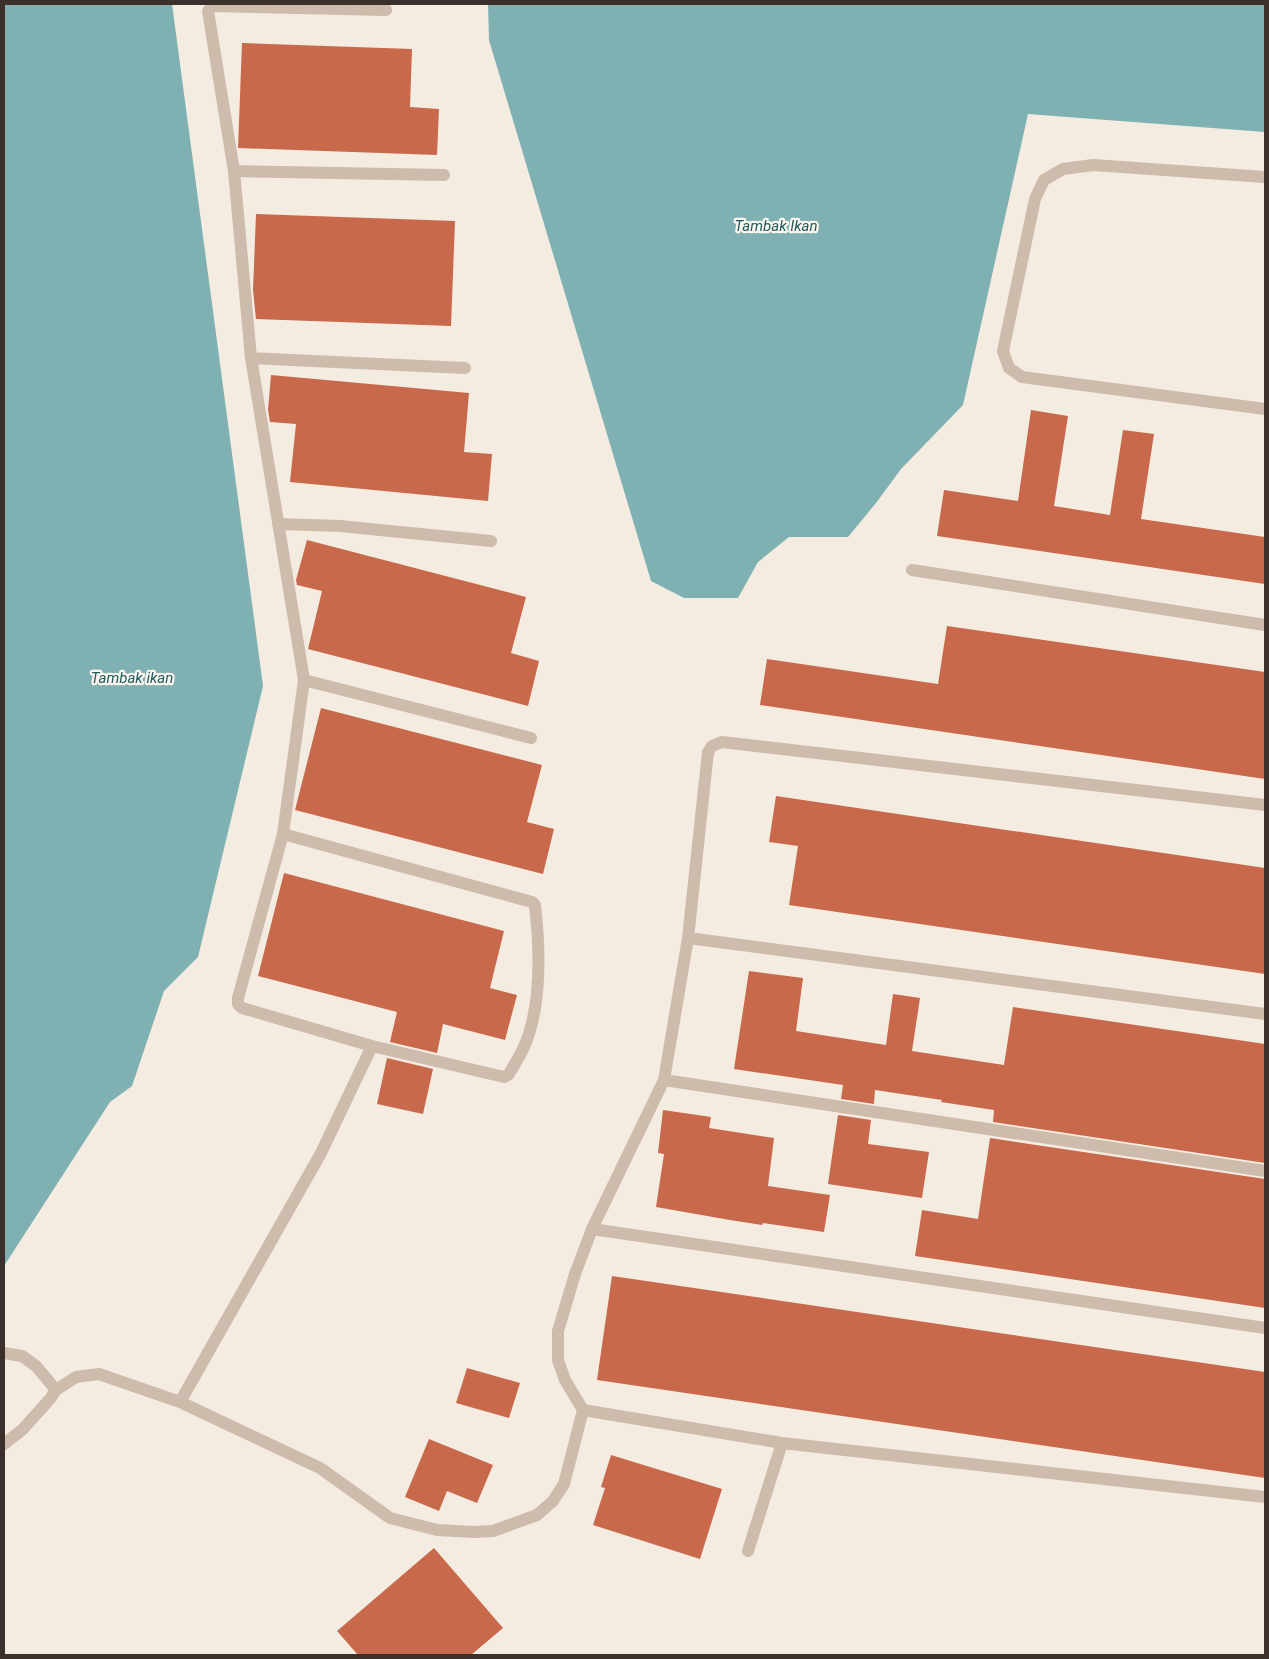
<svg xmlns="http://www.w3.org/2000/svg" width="1269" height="1659" font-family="Roboto,sans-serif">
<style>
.water{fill:#7fb0b2}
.building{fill:#c8694b}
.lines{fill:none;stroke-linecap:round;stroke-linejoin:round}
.minor{stroke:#cdbbac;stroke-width:12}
.labels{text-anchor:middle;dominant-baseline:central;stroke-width:4.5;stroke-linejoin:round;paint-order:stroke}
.water-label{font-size:15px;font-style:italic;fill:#1f5a5e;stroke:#fbf5ee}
</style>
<rect width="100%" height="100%" fill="#f4ebe1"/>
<path class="water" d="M4,4H172L263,686L198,957L164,991L132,1086L110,1102L4,1266Z
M488,4H1265V132L1028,114L963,405L901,469L876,503L848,537H789L758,562L738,598H684L651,581L489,40Z"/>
<path class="building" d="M242,43L412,49L410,107L439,109L437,155L238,148Z
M256,214L455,221L451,326L256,319L253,290Z
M271,375L469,393L464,452L492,454L488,501L290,482L296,424L270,422L268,410Z
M1031,410L1068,416L1054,506L1110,515L1123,430L1154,434L1141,519L1265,537V584L937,536L944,490L1018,501Z
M307,540L526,597L511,653L539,661L528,706L308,649L322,591L297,585L296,580Z
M947,626L1265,672V779L760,705L767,659L938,684Z
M321,708L542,765L527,822L554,829L543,874L295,810Z
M776,796L1265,868V974L789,905L798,846L769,842Z
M284,873L504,931L490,988L517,995L505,1040L443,1024L437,1053L390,1042L397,1012L258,976Z
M749,971L803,978L796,1031L886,1045L893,994L920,998L912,1051L1004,1065L1013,1007L1265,1044V1163L993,1122L994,1110L941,1102L942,1100L875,1090L874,1104L841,1099L843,1085L734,1069Z
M387,1058L433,1069L423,1114L377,1104Z
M663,1110L711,1117L709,1128L774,1138L768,1186L830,1195L824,1232L763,1223L762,1225L730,1220L656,1207L664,1154L658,1153Z
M838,1115L871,1120L868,1144L929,1152L922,1198L828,1184Z
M990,1138L1265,1179V1308L915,1256L922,1210L978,1219Z
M612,1276L1265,1372V1478L597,1380Z
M467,1368L520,1383L509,1418L456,1403Z
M429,1439L493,1465L477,1503L447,1491L439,1511L405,1497Z
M611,1455L722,1489L700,1559L593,1525L605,1488L601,1487Z
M434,1548L503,1628L471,1655H358L337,1631Z"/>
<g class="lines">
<path class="minor" d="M234,171L444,175
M1265,177L1093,165L1063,169L1044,180L1035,199L1003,351L1009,368L1022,377L1265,409
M251,358L465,368
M278,524L340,526L491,541
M912,570L1265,625
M304,680L531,738
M283,834L304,680L251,358L234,171L208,11L213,6L386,10
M283,834L532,902L535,905C540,949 542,1006 524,1047C520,1056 514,1065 509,1074L504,1077L372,1046L242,1008L238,1004V998Z
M688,938L1265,1014
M664,1080L1265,1171
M592,1229L1265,1328
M4,1353L22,1356L36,1366L56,1390
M180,1402L321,1153L372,1046
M583,1410L565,1380L558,1360V1331L575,1274L592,1229L664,1080L688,938L708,752L712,746L722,742L1265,805
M4,1444L22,1430L50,1399L56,1390L76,1377L99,1374L180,1402L320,1468L390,1518L437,1530L473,1532L493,1531L537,1515L553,1501L564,1484L583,1410L782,1443L1265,1497
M748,1551L782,1443"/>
</g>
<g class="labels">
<g class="water-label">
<text x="776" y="226">Tambak Ikan</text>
<text x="132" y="678">Tambak ikan</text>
</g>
</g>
<rect width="1269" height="1659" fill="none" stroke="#3b302b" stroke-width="10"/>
</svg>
